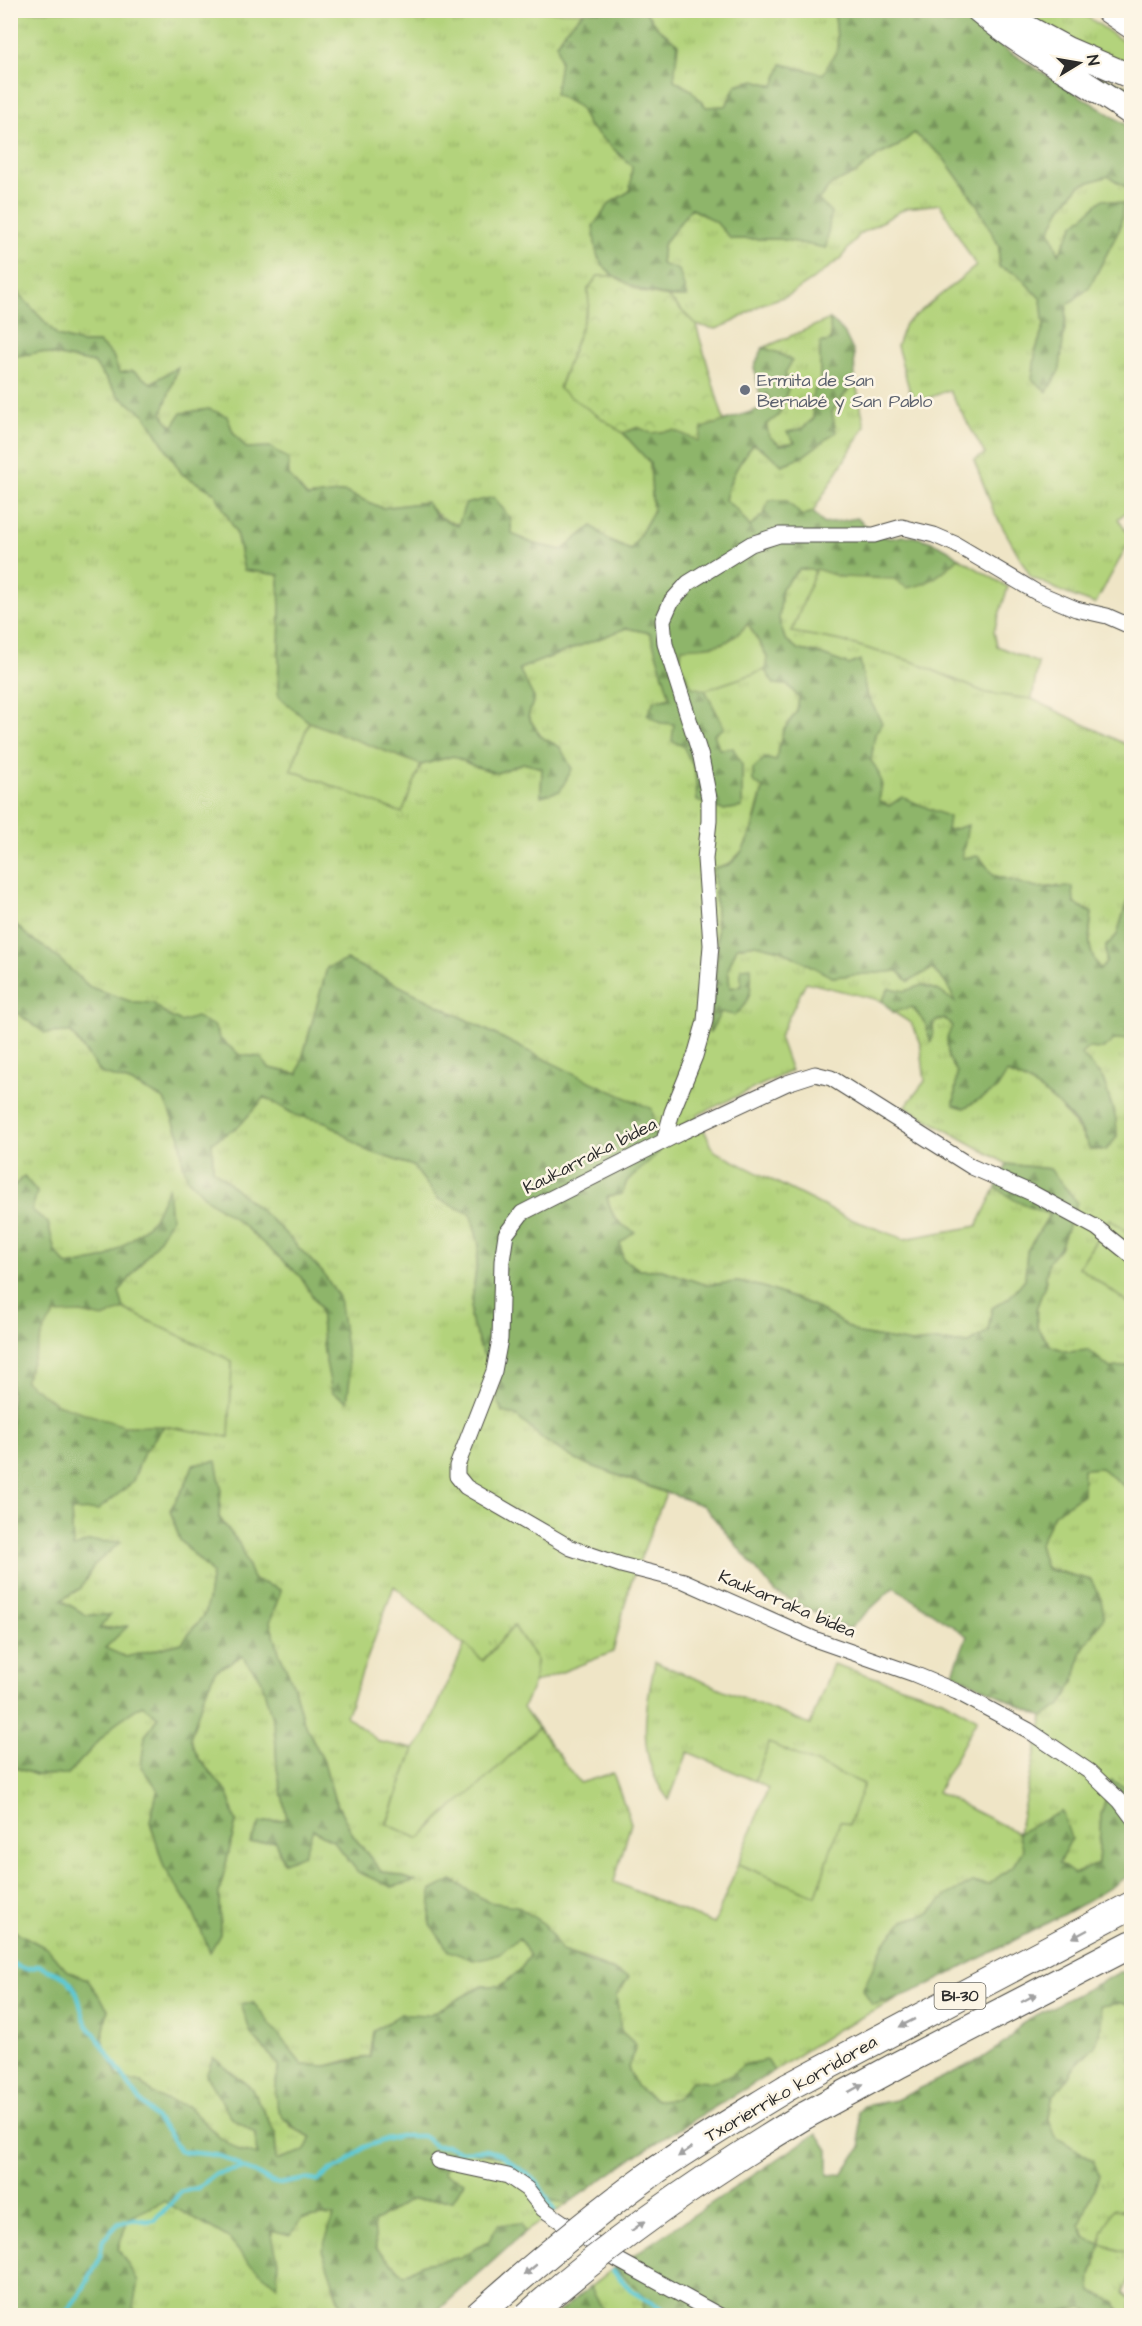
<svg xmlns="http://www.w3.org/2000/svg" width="1142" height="2326" font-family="'Architects Daughter',sans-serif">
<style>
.grass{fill:url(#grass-tufts);stroke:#6f7f53;stroke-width:1.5}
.forest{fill:url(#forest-firs);stroke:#5c704b;stroke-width:1.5}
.park{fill:url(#park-crowns);stroke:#6f7f53;stroke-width:1.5}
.garden{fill:#b3d37b;stroke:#6f7f53;stroke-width:1.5}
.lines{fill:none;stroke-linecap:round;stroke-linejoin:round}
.stream{stroke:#5dc9d5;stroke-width:4.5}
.street-casing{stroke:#484742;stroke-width:17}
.primary-casing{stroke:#484742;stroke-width:26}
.highway-casing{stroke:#484742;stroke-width:29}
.street{stroke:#fff;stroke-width:15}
.primary{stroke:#fff;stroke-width:24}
.highway{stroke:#fff;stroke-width:27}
.highway-bridge-casing{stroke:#484742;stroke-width:29;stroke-linecap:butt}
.highway-bridge{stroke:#fff;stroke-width:27}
.oneway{fill:#a0a0a0}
.worship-dot{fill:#6b7280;stroke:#fcf5e5;stroke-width:2}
.labels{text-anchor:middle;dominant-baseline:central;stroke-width:5;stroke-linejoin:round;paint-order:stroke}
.shield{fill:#fcf5e5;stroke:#6a6863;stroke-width:1.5}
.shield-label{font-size:16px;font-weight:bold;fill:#2b2b2b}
.worship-label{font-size:18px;fill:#5b616d;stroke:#fcf5e5;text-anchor:start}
.street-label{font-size:18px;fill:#2b2b2b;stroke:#fcf5e5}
</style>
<defs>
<pattern id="grass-tufts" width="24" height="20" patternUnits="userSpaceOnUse" patternTransform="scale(1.5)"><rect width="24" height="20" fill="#b3d37b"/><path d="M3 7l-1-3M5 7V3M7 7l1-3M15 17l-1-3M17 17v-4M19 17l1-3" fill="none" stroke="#9ab56a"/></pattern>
<pattern id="forest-firs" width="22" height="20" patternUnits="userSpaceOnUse" patternTransform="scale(1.5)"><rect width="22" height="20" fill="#8eb56b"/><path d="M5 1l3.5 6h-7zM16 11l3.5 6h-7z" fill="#749358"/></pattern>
<pattern id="park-crowns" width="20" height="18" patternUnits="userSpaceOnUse" patternTransform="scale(1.5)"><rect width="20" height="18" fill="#b3d37b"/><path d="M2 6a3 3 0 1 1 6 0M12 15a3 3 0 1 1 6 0" fill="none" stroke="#9ab56a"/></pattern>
</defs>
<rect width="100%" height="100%" fill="#fcf5e5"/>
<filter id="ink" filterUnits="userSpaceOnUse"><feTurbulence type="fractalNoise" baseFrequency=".0167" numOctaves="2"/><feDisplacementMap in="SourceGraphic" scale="12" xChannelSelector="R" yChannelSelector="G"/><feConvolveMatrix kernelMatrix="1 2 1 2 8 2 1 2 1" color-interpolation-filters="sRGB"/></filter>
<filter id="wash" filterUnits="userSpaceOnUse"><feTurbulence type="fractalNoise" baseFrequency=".008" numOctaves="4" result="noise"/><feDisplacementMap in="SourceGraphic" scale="24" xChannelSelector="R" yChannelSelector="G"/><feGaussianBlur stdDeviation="1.35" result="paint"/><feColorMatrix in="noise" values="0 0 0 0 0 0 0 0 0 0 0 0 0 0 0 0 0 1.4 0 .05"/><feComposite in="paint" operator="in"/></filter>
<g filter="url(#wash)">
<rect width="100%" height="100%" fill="#efe5c6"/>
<path class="grass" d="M432,10L437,15L453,10L586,12L568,27L557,44L560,62L556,94L579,107L588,125L632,166L630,191L610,203L598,258L614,276H598L588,289L589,305L559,388L623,433L650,463L653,512L631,550L611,542L592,526L562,550L534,544L512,534L510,518C476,523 449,535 426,502L382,508L345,492L307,497L289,476L270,447L246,448L233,432L227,416L172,428L162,413L178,368L151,383L133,371L119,373L113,356L99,343H81L58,336L17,292L11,291V11Z
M645,11H826L835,16L838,48L823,75L803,69L774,86L755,80L736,85L726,106L706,107L691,90L674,80L677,44L657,27Z
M1015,11H1079L1131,47V66L1075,46Z
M1092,73L1131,87V102L1130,101Z
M914,133L942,156L976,203L999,246V267L1017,274L1041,299L1044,326L1036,350L1065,331L1067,305L1089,288L1120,228L1074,225L1058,255L1050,230L1062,206L1080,185L1108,176L1131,190L1132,507L1118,519L1131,539L1095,604L1067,594L1031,577L994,512L974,460L985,454L949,390L918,402L910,392L897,346L905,324L976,266L940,204L906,208L860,234L840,259L812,280L789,295L762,304L733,322L716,329L696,325L668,297H687L661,265L663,245L691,208L716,222L731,239H780L826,247L817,200L831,185L856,173L877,156L898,146Z
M830,319L831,341L820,343V378L827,387L810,402L814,418L801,429L795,442L780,446L769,436L766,424L778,416L789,386L779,353L763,348Z
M39,352L94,363L119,396L145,415L182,474L215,493L236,532L244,570L279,575L280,614L278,696L309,722L291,770L402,812L421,765L453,756L474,766L497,773L523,763L542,768L541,796L560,747L541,737L528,716L534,698L519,669L627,628L650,633L670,697L674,723L695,770L698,801L723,810L742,807V765L719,750L714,734L724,727L705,690L765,670L774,684L788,685L799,698L797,711L783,731L776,761L763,788L751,832L743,850L729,864L714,868L718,953L710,1032L721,1012L741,986L730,988L728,969L737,947L756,944L781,950L832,977L898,971L908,981L932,969L947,984L956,1003L939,991L922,985L905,991L889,988L882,1001L806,982L779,1037L791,1071L697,1115L714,1151L845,1217L904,1239L977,1226L996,1187C1013,1201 1029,1209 1050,1214L1027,1251L1025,1279L1009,1298L992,1308L988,1331L968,1344L935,1341L911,1343L860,1334L812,1305L763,1287L737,1282L706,1285L662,1270H640L623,1259L620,1243L634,1232C616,1223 612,1216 607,1197L622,1193L627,1181L634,1172L652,1109C548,1065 449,1009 347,960L327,968L298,1074L269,1068L260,1057L240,1055L220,1039L214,1026L181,1022L168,1016L153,1003L132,1002L90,987L50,951L30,938L11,920L10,357Z
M855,380L865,426L813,512L802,517L786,500L764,514L750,527L737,510L725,500C730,477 739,462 754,444L771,455L782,465L803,456L835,432L832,412Z
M799,569H816L792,632L842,641L914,662L986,693L1032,699L1131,747V803L1126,819L1131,832V888L1117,935L1106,946L1107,963L1100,969C1086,950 1089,936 1092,913L1074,903L1058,886L1036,888L993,875L979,856L961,858C947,832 930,808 902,797L889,806L879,800L882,785L871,761L875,734L874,708L866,693L860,661L849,665L817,653L799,650L785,639L779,620L782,588Z
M10,1005L17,1013L45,1033L70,1032L101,1073L130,1082L164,1099L180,1137L183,1164L207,1199L238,1221L300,1276L320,1308L324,1352L333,1392L347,1400L323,1273L276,1224L213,1169L212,1142L239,1126L265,1097L295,1115L326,1122L366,1150L413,1166L438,1199L471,1214L479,1245L470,1317L482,1352L501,1384L497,1398L545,1441L578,1461L666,1493L629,1588L613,1652L534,1683L536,1659L514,1626L482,1661L394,1586L346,1716L380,1742L414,1749L387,1823L419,1839C457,1800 500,1767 538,1728L580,1783L613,1773L631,1823L614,1882L714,1924L738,1864L816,1896L840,1820L849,1823L769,1744L755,1781L688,1752L669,1800C635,1758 645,1711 655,1662L810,1725L833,1664L942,1699L977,1719L937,1792L1018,1833L1043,1717L1061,1705L1074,1682L1082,1650L1104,1617L1091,1580L1046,1568L1039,1545L1054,1514L1083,1494L1082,1469L1101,1468L1123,1485L1131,1489L1132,1790L1111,1781L1101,1815L1098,1864L1074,1874L1059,1863L1071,1839L1023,1850L1013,1866L989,1884L972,1883L948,1895L929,1913L904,1921L885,1942L863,1989L873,2005L898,1999L838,2029L774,2071L767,2060L744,2065L731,2076L710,2082L691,2081L677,2099L656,2100L636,2086L628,2067L636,2045L621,2031L616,1995L628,1977L590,1960L562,1951L544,1924L517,1907L488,1902L452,1880L519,1937L530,1956L519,1971L500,1986H482L429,2015L401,2014L370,2057L348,2060L327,2066L302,2065L281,2040L251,2034L279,2065L276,2082L290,2127L311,2137L305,2151L276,2160L275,2133L251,2088L214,2058L232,2118L255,2133L257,2155L241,2152L219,2137L187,2106L159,2098L141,2083L118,2077L102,2039L108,2009L87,1979L66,1970L48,1949L11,1929V1766L36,1775L68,1774L117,1722L142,1705L158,1717L145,1736L158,1789L150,1822L164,1867L193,1911L210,1951L220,1934L219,1893L236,1822L227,1792L199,1759L190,1739L202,1700L215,1671L242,1655L261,1679L275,1729L277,1768L287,1819L275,1841L283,1862L312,1829L333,1841L358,1872L392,1887L414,1881L380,1870L354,1837L334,1798L324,1762L302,1718L293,1684L279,1652L270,1622L281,1590L253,1579L239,1543L219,1517L221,1487L193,1465L186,1484L170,1510L180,1540L212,1573L206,1612L182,1643L126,1657L104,1649L127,1626L99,1629L109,1615H86L61,1600L81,1588L94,1565L120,1542L73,1548L71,1511L132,1483L144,1452L164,1426L229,1437L232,1362L124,1309L119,1292L137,1267L168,1190L154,1219L133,1238L106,1258L68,1266L55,1252L48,1223L31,1210L37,1192L24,1176L11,1189Z
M912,1007L925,1023L931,1041L934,1022L944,1018L952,1026L948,1057L957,1072L954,1105L964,1108L996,1090L1006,1073C1046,1086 1071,1114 1091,1150H1106L1117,1137L1116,1119L1103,1079L1080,1054L1088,1048L1103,1049L1114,1040L1131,1038V1235L1110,1219L1079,1267L1131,1305V1371L1127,1366L1110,1368L1088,1350L1069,1352L1051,1346L1037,1328L1036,1309L1045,1285L1048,1262L1060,1248L1064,1234L1050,1169L1007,1164L905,1107L925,1081L920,1041L911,1023L893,1012Z
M1122,2003L1131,2006V2212L1114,2209L1101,2245L1131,2254V2276L1123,2293L1131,2300V2315H1103L1120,2313L1115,2302L1092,2292L1089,2279L1098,2258L1079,2225L1099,2175L1068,2146L1056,2137L1048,2117L1053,2096L1066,2081L1075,2066L1096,2044L1103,2017L1099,2006Z
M453,2148L506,2158L528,2173L543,2197L567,2204L525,2232L522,2223L459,2258L423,2264L404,2275L376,2248L373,2222L410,2200H453L443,2173Z
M164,2201L229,2239L247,2261L278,2262L271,2230L303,2218L334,2215L333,2285L344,2315H144L133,2308L118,2250L128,2217Z
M614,2268L645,2296L642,2315H606L590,2287Z
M1082,2307L1100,2315L1057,2316L1058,2313Z"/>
<path class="forest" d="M585,11H645L657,27L678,44L674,80L691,90L706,107L726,106L736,85L755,80L774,86L782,64L823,74L838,48L835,16L826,11H955L1003,48L1125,124L1131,131V190L1108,176L1080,185L1062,206L1050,230L1059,254L1074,225L1103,199L1123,204L1120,228L1089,288L1067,305L1060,369L1047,392L1032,379L1036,350L1044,326L1041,299L1017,274L999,267V246L976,203L942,156L914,133L898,146L877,156L856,173L831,185L818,200L831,212L826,248L780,239H731L716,222L691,208L663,245L661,264L679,270L687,297C655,296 618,290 599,259C594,251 595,236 593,226L610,203L630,191L632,166L588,125L579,107L555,94L560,62L557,44L568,27Z
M10,291L17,292L58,336L81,343H99L113,356L119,373L133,371L151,383L178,367L162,413L172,428L181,413L209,409L227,416L233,432L246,448L270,447L288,459L289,476L307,497L345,492L382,508L427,502L436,516L458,526L465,504L494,497L510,518L512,534L534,544L562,550L592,526L611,542L631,550L653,512L650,463L623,433L638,427L651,433L674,430L699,441L701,428L763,408L754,367L763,348L779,353L792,361L785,373L789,386L778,416L766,425L769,436L780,445L795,442L787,432L801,429L814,419L810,402L814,390L827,386L820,378V343L831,341L830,319L844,332L854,353L855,380L832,412L836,432L803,456L782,465L771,455L754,444C739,462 730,477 725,500L737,510L750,527L764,514L769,500H786L802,516L813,512L824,524L857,518C865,525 877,536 889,538C895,539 901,535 908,536C925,538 946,546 959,558C942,573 930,585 907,588C883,572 868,581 842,577C825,575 818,569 799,569L782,588L779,620L785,639L799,650L817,653L849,665L860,660L866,693L882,723L875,734L871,761C882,774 882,783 879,800L889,806L902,797L949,817L947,831L968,825L962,858L979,856L993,875L1036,888L1073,887L1074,903L1092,913C1089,936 1086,950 1100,969L1106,963V946L1117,935L1131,888V1038L1114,1040L1103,1049L1088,1048L1081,1054L1103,1079L1116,1119L1117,1137L1106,1150H1090C1086,1140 1081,1129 1074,1121C1056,1100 1033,1082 1007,1073L996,1090L964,1108L954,1105L957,1072L948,1057L947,1038L952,1026L944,1018L934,1022L931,1043L925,1023L912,1007L893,1012L882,1001L889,988L905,991L922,985L939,991L955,1002L947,984L932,969L908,981L898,971L832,977L781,950L756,944L737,947L728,969L730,988L741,986V968L751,967C752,986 752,1003 734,1015L721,1012L709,1034L718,953L714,868C718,867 724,866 728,865C749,854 758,810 763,788L753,781V769L765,758L776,761L783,731L797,711L799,698L788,685L774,684L765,670L767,656L748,624C733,639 727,645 705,646L692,687L705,690L724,728L714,734L719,749L733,748L742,765V807L723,810L697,801L695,770L683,746L672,741L674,724L660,723L647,715L654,701L670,697L650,633L627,628L519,669L534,698L528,717L541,737L560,747L572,769L560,791L541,796L542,768L523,763L497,773L474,766L453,756L421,765L309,722L278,696L280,614L279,575L244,570L236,532L215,493L182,474L145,415L119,396L94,363L40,352L11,357Z
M10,920L30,938L50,951L90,987L132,1002L153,1003L168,1016L181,1022L196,1017L214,1026L220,1039L240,1055L260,1057L269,1068L298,1074L327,968L347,960C449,1009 548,1065 652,1109L659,1152L627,1181L622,1194L607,1197C612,1217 616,1223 635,1232L620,1243L623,1259L640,1270H662L706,1285L737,1282L763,1287L812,1305L860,1334L911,1343L935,1341L968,1344L988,1331L992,1308L1009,1298L1025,1279L1027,1251L1050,1214C1027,1207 1016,1203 996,1187L1007,1164L1050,1169L1077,1202L1060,1248L1048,1262L1045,1285L1036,1309L1037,1328L1051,1346L1069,1352L1088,1350L1110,1368L1127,1366L1132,1371L1131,1489L1123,1485L1101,1468L1083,1469V1494L1054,1514L1039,1545L1046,1569L1091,1580L1101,1599L1104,1617L1082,1650L1074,1682L1061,1705L1043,1717L953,1673L967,1636L894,1587L849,1629L776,1593L704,1506L578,1461L545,1441L516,1416L502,1412L497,1398L501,1384L482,1352L470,1317L479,1245L471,1214L438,1199L413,1166L366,1150L326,1122L295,1115L265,1097L239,1126L212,1142L213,1169L276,1224L323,1273L339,1297L350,1378L347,1401L332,1392L324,1352L320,1308L300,1276L238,1221L207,1199L188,1179L183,1164L180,1137L164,1099L130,1082L101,1073L71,1032L45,1033L17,1013L11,1005Z
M24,1176L37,1192L32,1210L48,1223L55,1252L68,1266L106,1258L133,1238L154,1219L168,1188L171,1219L156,1244L119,1292L124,1309L103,1318L81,1313L124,1426H164L144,1452L132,1483L98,1510L71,1511L73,1548L89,1541L121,1542L94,1565L81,1588L61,1600L86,1615H110L99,1629L128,1626L105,1648L126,1657L182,1643L206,1612L212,1573L180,1540L170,1510L186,1484L193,1465L216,1461L221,1487L219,1518L239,1543L253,1579L281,1590L270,1622L279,1652L293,1684L302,1718L324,1762L334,1798L354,1837L380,1870L415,1881L392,1887L358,1872L333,1841L313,1829L304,1854L284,1862L275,1841L250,1843L260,1823L287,1819L277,1768L275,1729L261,1679L242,1656L215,1671L202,1700L190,1739L199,1759L227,1792L236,1822L219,1893L220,1934L210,1952L193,1911L164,1867L150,1821L158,1789L141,1767L145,1736L158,1717L142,1705L117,1722L68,1774L36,1775L11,1766V1189Z
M1111,1780L1131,1790V1874C1085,1905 1035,1929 986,1955C949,1974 913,1996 872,2005L863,1989L885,1942L904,1921L929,1913L947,1895L972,1883L989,1884L1013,1866L1023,1850L1018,1833L1062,1811L1071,1839L1059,1863L1074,1874L1098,1864L1101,1815Z
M452,1880L488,1902L517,1906L544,1924L562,1951L629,1977L616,1996L621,2031L636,2045L628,2068L636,2086L656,2100L677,2099L691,2081L710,2082L730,2076L744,2065L767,2060L774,2071L641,2152L567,2204L543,2198L528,2173L506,2158L453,2149L443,2173L464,2182L453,2200H410L374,2222L376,2248L404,2275L423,2264L459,2258L488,2242L498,2225L522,2223L525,2232L433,2315H344L322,2250L334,2215L303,2218L290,2235L271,2230L278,2262L277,2286L247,2261L229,2239L164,2201L128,2218L118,2249L138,2281L133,2308L144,2315H11L10,1929L48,1949L66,1970L87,1979L108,2009L102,2039L118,2077L141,2083L159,2098L187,2106L219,2137L241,2152L257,2155L255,2133L232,2118L206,2076L213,2058L251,2088L275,2133L276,2160L305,2151L311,2137C273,2118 272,2105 279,2065L251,2034L241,2004L253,2002L302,2065L327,2066L370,2057L374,2031L401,2014L429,2015L482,1986H501L519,1971L530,1956L519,1938L497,1955L473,1960L449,1951L430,1924L431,1891Z
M1120,1972H1131V2006L1122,2003L1100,2006L1103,2017L1096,2044L1075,2066L1066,2081L1053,2096L1048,2117L1056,2137L1093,2160L1099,2175L1080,2225L1085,2238L1101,2244C1097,2264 1087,2272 1092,2292L1115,2302L1120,2314L1100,2315L1082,2307L1058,2313L1057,2316H738L723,2310L710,2315H642L645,2296L614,2268L817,2133L828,2150V2175L842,2174L861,2147L858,2112L864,2106L896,2100L979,2060L1006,2042L1023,2022Z
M590,2287L606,2315H555Z"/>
<path class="park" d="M598,276H614L642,292L668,297L696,325L724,421L702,428L699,441L674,430L651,433L638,427L623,433L559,389L589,305L588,289Z"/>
<path class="garden" d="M959,558L1008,587L994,631L997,646L1038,663L1032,699L986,693L914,662L842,641L792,632L816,569L840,577L894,579L907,588C930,585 942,573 959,558Z
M748,624L767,657L765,670L705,690L692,687L680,663L682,648C715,645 725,650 748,624Z
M309,722L421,765L402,813L291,770Z
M1110,1219L1131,1235V1305L1079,1267Z
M124,1309L232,1361L229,1437L164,1426H124L57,1404L25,1381L44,1330L55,1314L81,1313L103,1318Z
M514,1626L536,1659L534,1683L523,1708L538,1728L480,1785L444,1814L419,1839L387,1824L414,1749L425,1735L465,1644L483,1661Z
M769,1743L864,1784L849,1824L840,1821L816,1896L738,1864L768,1788L755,1781Z
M1114,2209L1131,2212V2254L1101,2244L1102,2233Z"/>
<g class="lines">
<path class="stream" d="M10,1961C19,1969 29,1971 39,1965C48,1972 61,1973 69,1981C84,1998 78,2019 94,2033L136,2095L168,2133L180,2151C209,2156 216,2150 243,2168
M613,2271L633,2292L675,2316
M58,2316L66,2312L79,2296L99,2260L103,2240L119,2223L134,2219L147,2221L154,2220L171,2204L180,2192L198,2188L215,2174L243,2168L254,2172L271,2182L280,2184L306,2179L318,2181L331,2170L342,2166L364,2147L387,2139L400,2136H422L428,2139L434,2146H447L459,2151L485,2150L500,2154L537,2182L554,2210"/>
</g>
</g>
<g filter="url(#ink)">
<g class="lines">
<g class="street-casing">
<path id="street" d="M664,1141L672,1112L695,1056L705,1021L711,945L705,859L709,821V798L701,757L665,644L663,620L671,602L688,583L751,544L779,535H874L902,527L934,535L955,544L1036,592L1076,609L1107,616L1132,627
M1132,1256L1097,1228L1034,1194L972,1167L831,1078L815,1074L787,1083L684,1131L522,1213L506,1234L502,1261L500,1339L494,1371L457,1466V1476L466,1487L571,1548L621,1565L684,1581L814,1639L914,1674L957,1692L1028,1730L1090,1772L1120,1801L1132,1817
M438,2161L508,2176L527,2189L543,2209L616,2259L720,2316"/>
</g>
<g class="primary-casing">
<path id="primary" d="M978,10C1025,50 1081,78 1132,114
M1107,10L1132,27
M1008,17L1067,49L1132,77"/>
</g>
<g class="highway-casing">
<path id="highway" d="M788,2087L1132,1905
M804,2116L898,2065L1132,1944"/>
</g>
<use href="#street" class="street"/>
<use href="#primary" class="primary"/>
<use href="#highway" class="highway"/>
<g class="highway-bridge-casing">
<path id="highway-bridge" d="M477,2316C532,2267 589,2219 648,2176C693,2144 741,2116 788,2087
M527,2316C613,2239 706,2175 804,2116"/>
</g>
<use href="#highway-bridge" class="highway-bridge"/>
</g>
<defs><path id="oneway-solid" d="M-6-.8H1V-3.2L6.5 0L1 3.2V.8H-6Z" transform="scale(1.5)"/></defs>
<g class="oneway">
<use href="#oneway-solid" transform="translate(1080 1934) rotate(152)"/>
<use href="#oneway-solid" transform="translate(1029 1998) rotate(-28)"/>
<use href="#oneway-solid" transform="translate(907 2023) rotate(153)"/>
<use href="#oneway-solid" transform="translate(856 2088) rotate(-29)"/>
<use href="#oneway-solid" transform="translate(685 2152) rotate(146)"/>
<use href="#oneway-solid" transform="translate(638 2226) rotate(-37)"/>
<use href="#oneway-solid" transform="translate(530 2270) rotate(140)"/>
</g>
</g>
<circle class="worship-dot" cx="745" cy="390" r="6"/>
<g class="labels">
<rect class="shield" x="934.5" y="1983" width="51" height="26" rx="4.5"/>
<g class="shield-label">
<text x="960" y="1996">BI-30</text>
</g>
<g class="worship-label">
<text x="757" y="380">Ermita de San<tspan x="757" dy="21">Bernabé y San Pablo</tspan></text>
</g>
<g class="street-label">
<text transform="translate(590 1156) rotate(-27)">Kaukarraka bidea</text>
<text transform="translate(787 1604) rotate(23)">Kaukarraka bidea</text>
<text transform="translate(791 2089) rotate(-30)">Txorierriko korridorea</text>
</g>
</g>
<rect width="1142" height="2326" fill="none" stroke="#fcf5e5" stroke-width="36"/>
<g transform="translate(1079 63) rotate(79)" stroke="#fcf5e5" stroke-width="4.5" paint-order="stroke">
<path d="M0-4.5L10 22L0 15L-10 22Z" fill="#2b2b2b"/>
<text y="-9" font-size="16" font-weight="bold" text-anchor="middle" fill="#2b2b2b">N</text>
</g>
</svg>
